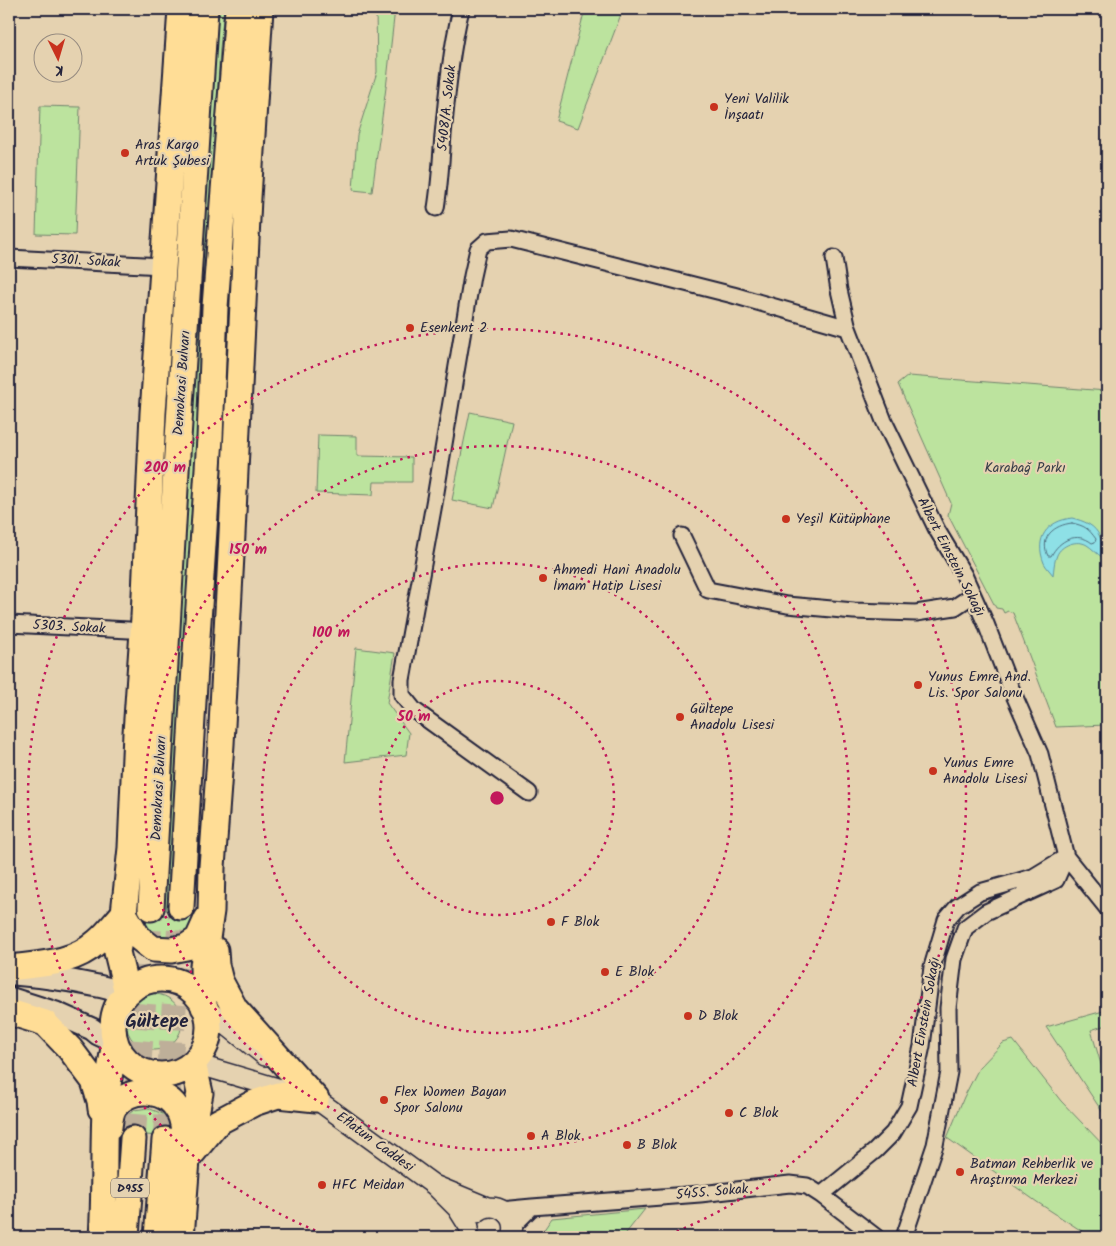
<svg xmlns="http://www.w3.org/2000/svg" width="1116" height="1246" font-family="Kalam,sans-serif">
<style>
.green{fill:#bce39e;stroke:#6f826c}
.water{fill:#8ee0e6;stroke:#6394a2}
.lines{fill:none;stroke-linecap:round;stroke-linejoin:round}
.shore{stroke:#4d6e7f;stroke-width:1}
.trunk-tunnel{stroke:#beaf99;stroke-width:25;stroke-dasharray:25 12;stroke-linecap:butt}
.minor-casing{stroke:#22223b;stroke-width:19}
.tertiary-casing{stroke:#22223b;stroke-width:22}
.secondary-casing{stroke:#22223b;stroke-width:25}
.trunk-casing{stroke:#22223b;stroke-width:29}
.minor{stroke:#e5d2b0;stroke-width:15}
.tertiary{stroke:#e5d2b0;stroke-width:19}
.secondary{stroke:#e5d2b0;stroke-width:21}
.trunk{stroke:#ffdd96;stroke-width:25}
.ring{fill:none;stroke:#c2185b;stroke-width:2.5;stroke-dasharray:2.5 5}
.poi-dot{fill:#c8321e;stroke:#e5d2b0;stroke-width:2}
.labels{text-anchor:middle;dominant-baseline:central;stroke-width:4.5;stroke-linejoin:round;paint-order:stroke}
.shield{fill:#e5d2b0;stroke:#5c575e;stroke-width:1}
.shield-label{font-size:12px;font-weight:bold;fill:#22223b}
.poi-label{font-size:14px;fill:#22223b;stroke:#e5d2b0;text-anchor:start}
.street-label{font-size:14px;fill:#22223b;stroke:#e5d2b0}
.park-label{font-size:14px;fill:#393f4a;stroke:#e5d2b0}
.district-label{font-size:19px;font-weight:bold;fill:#22223b;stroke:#e5d2b0}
.centre{fill:#c2185b;stroke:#e5d2b0;stroke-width:2.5}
.ring-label{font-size:15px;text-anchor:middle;font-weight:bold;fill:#c2185b;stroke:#e5d2b0;stroke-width:4.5;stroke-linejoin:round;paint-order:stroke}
</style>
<rect width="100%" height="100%" fill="#e5d2b0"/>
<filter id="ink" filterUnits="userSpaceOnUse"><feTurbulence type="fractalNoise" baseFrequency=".02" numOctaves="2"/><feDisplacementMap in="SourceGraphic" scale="10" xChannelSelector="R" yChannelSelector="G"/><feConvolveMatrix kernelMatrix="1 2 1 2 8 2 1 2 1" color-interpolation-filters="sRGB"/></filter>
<g filter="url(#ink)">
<path class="green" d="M213,9H224L220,48L171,910H161Z
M376,9H395L387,80L372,192L353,190L357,135L377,72Z
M585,9H623L578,128L556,121Z
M40,106L80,107L75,235L36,234Z
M908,376L1107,391V725L1056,727L1013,613L1008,611L1004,613L1002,609L996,608L948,515L951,503L898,384Z
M470,412L512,421L493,508L452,500Z
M318,435L357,436V456L412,457V482H374L373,495L316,493Z
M356,648L395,653L387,703L409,733L406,755L345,762Z
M141,915L198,916L192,932L162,941L143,926Z
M126 1022a28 28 0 1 1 56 0a28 28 0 1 1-56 0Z
M1107,1010V1027L1106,1025L1091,1030L1107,1085V1119L1046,1027Z
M1013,1040L1061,1101L1107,1149V1237H1091L1037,1202L947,1138L964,1097L979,1068L1003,1043Z
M148,1108L163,1114L170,1125L173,1137L118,1133L120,1121L134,1110Z
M645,1209L623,1237H546L541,1234L552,1218Z"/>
<path class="water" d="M1072,518C1084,521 1095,525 1100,537C1103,543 1102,551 1102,557C1097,554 1092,548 1087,545C1077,539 1061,545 1057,555C1054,561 1054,569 1053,575C1050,571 1046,567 1044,563C1034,538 1047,521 1072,518Z"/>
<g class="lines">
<path class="shore" d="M1072,523C1085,526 1088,528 1096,539L1095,542L1092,543C1077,531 1059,540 1051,556H1048C1039,537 1054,525 1072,523Z"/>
<path class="trunk-tunnel" d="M133,1139L151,908
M165,1140L181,907"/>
<g class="minor-casing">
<path id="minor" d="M436,208C440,184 441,160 443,135C447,93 451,50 461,9
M9,258L163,266
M834,258L839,290L848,328L884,421L937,530L964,575L986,624L1010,686L1040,754L1066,857L1107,908
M682,536L708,590L787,605L854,611L916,613L955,607L973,595
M9,624L129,630
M529,793L414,710L402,695V680L435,498L472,276L478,249L487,241L511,239L733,295L848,328
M821,1195L875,1151L893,1133L909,1106L922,1046L932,967L946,920L958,906L980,892L1033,877L1066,857L1056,880L986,912L965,928L954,959L948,1008L949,1072L935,1145L904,1237
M532,1207L700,1194L790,1184L807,1186L821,1195L876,1237
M501,1210L532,1207L512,1227"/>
</g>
<g class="tertiary-casing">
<path id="tertiary" d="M204,1007L265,1056
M193,1063L291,1092
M306,1090L316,1099L434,1185
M476,1213C494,1198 519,1214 511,1237
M469,1227L457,1208L434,1185L487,1207"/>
</g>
<g class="secondary-casing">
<path id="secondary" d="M14,974C52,977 90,983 127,993
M9,998L56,1013L92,1029L98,1034L115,1042"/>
</g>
<g class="trunk-casing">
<path id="trunk" d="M181,907L195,667L210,438L215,307L238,9
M151,908L176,471L205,9
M215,950L216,965L220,981L235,1009L316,1099
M9,968C40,964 73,964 97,942C107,934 115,923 124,913L138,937L153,949L171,950L186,947L198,939L207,919
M113 1027a48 48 0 1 1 96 0a48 48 0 1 1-96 0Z
M127,993L117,952L124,913L131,848L136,733L144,617L153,413L181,9
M204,1007L203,966L211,911L212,867L221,744L231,555L248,198L260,9
M9,1012L45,1023L70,1049L94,1081L100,1101L101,1109
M109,1127C110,1120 111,1110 116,1105C133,1085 168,1089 179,1112C184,1121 184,1132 185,1142
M189,1157L218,1122L254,1103L278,1095L316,1099
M102,1237C105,1195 103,1153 105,1110C107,1087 111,1065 115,1042
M126,1237L133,1139
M157,1237L165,1140
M181,1237L187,1160L200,1093L193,1063"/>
</g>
<use href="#minor" class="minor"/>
<use href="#tertiary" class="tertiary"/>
<use href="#secondary" class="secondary"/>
<use href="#trunk" class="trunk"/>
</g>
</g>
<g class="ring">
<circle cx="497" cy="798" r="117"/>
<circle cx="497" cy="798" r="235"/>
<circle cx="497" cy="798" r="352"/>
<path d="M329 1236A469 469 0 1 1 665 1236"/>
</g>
<g class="poi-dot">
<circle cx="714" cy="107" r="5"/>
<circle cx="125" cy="153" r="5"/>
<circle cx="410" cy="328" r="5"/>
<circle cx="786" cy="519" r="5"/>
<circle cx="543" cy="578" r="5"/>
<circle cx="918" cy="685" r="5"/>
<circle cx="680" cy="717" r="5"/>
<circle cx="933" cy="771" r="5"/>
<circle cx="551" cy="922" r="5"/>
<circle cx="605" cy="972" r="5"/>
<circle cx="688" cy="1016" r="5"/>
<circle cx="384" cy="1100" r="5"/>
<circle cx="729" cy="1113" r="5"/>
<circle cx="531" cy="1136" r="5"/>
<circle cx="627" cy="1145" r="5"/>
<circle cx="960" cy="1172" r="5"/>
<circle cx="322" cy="1185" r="5"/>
</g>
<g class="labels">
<rect class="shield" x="111" y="1178.5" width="38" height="19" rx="4"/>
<g class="shield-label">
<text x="130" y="1188">D955</text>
</g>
<g class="poi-label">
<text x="724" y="99">Yeni Valilik<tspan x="724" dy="16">İnşaatı</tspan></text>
<text x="135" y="145">Aras Kargo<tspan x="135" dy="16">Artuk Şubesi</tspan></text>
<text x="420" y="328">Esenkent 2</text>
<text x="796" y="519">Yeşil Kütüphane</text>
<text x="553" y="570">Ahmedi Hani Anadolu<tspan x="553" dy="16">İmam Hatip Lisesi</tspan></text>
<text x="928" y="677">Yunus Emre And.<tspan x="928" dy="16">Lis. Spor Salonu</tspan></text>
<text x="690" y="709">Gültepe<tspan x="690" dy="16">Anadolu Lisesi</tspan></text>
<text x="943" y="763">Yunus Emre<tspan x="943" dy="16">Anadolu Lisesi</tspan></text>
<text x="561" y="922">F Blok</text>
<text x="615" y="972">E Blok</text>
<text x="698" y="1016">D Blok</text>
<text x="394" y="1092">Flex Women Bayan<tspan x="394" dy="16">Spor Salonu</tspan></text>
<text x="739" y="1113">C Blok</text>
<text x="541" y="1136">A Blok</text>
<text x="637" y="1145">B Blok</text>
<text x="970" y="1164">Batman Rehberlik ve<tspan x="970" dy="16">Araştırma Merkezi</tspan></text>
<text x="332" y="1185">HFC Meidan</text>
</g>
<g class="street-label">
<text transform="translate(447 108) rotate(-84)">5408/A. Sokak</text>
<text transform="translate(86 261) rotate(3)">5301. Sokak</text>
<text transform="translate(182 383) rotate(-86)">Demokrasi Bulvarı</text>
<text transform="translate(951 557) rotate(63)">Albert Einstein Sokağı</text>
<text transform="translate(69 627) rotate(3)">5303. Sokak</text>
<text transform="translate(159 788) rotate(-87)">Demokrasi Bulvarı</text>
<text transform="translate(924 1022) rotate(-80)">Albert Einstein Sokağı</text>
<text transform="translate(375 1142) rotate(36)">Eflatun Caddesi</text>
<text transform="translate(712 1192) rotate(-5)">5455. Sokak</text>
</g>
<g class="park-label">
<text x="1025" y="468">Karabağ Parkı</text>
</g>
<g class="district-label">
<text x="157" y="1022">Gültepe</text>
</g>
</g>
<circle cx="497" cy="798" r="8" class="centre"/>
<g class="ring-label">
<text x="165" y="472">200 m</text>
<text x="248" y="554">150 m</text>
<text x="331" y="637">100 m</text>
<text x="414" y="721">50 m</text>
</g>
<rect width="1116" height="1246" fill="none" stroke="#e5d2b0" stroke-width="30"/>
<rect x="15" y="15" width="1086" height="1216" fill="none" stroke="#22223b" stroke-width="2" filter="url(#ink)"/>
<g transform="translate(58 58) rotate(175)"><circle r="24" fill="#e5d2b0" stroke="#978c81"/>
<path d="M0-4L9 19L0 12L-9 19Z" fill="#c8321e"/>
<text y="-8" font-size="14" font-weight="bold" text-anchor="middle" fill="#22223b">K</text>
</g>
</svg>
